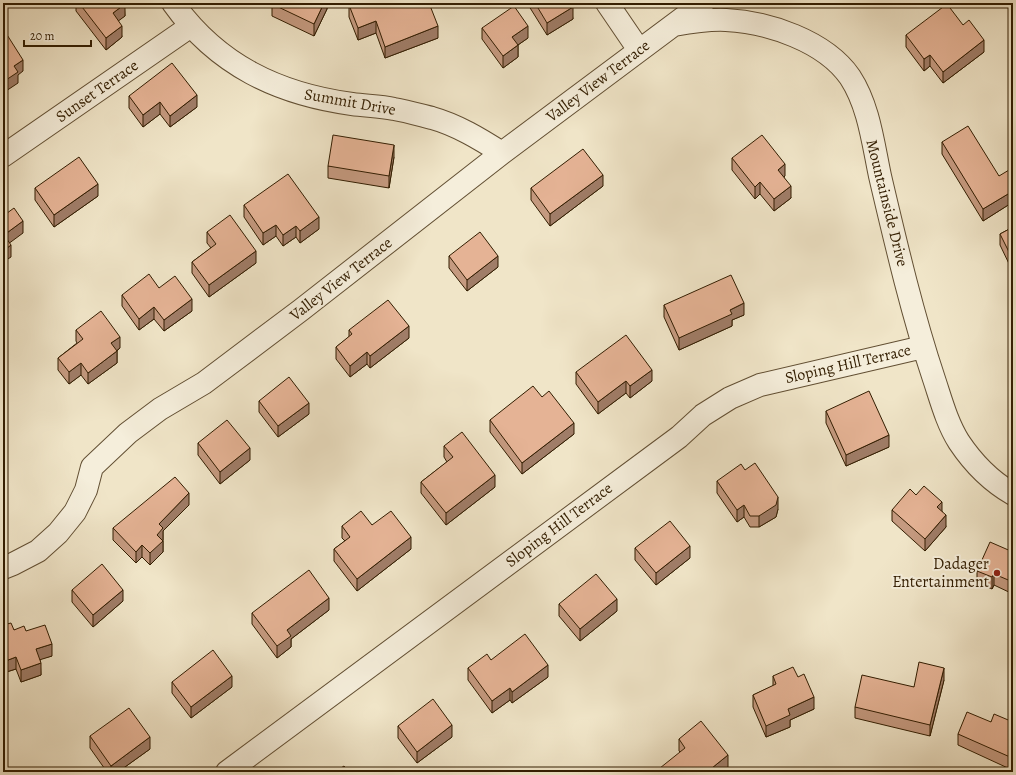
<svg xmlns="http://www.w3.org/2000/svg" width="1016" height="775" font-family="Alegreya,serif">
<style>
.lines{fill:none;stroke-linecap:round;stroke-linejoin:round}
.minor-casing{stroke:#624f33;stroke-width:24}
.minor{stroke:#f5eedb;stroke-width:22}
.wall{fill:#c59a80;stroke:#321d01}
.shaded-wall{fill:#a07d68;stroke:#321d01}
.building{fill:#e5b395;stroke:#321d01}
.poi-dot{fill:#8f2418;stroke:#f5eedb;stroke-width:1.5}
.labels{text-anchor:middle;dominant-baseline:central;stroke-width:4;stroke-linejoin:round;paint-order:stroke}
.street-label{font-size:16px;fill:#321d01;stroke:#f5eedb}
.poi-label{font-size:16px;fill:#321d01;stroke:#f5eedb;text-anchor:end}
</style>
<rect width="100%" height="100%" fill="#f0e5c8"/>
<filter id="stains"><feTurbulence type="fractalNoise" baseFrequency=".005" numOctaves="4"/><feColorMatrix values="0 0 0 0 .2 0 0 0 0 .09 0 0 0 0 .02 0 0 0 .5 -.17"/></filter>
<radialGradient id="worn" r=".72"><stop offset=".6" stop-color="#630" stop-opacity="0"/><stop offset="1" stop-color="#630" stop-opacity=".3"/></radialGradient>
<g class="lines">
<g class="minor-casing">
<path id="minor" d="M173,3C217,65 278,94 352,104C366,106 380,106 394,109C406,111 420,115 432,118C457,125 480,139 502,153
M607,3L639,50
M674,25C691,22 709,19 726,20C768,22 825,41 850,77C869,106 873,143 880,176C896,244 912,313 934,379C941,400 947,423 959,442C973,463 992,482 1013,494
M3,156L191,26
M3,568L13,564L38,551L58,533L75,512L86,490L92,467L128,433L160,409L204,383L301,310L502,153L703,3
M227,772L679,437L703,415L730,398L760,385L923,347"/>
</g>
<use href="#minor" class="minor"/>
</g>
<path class="wall" d="M76,3H124L125,16L118,20L122,37L106,50L76,11Z
M327,3V9L314,36L272,16V4Z
M527,3H570L573,19L547,35Z
M349,5L438,38L385,58L376,33L358,40L349,17Z
M482,28L528,38L518,45V57L503,68L482,39Z
M906,35L984,52L943,83L930,66L924,71L906,47Z
M129,96L197,107L170,127L160,114L143,127L129,108Z
M942,142L999,176L1013,177V202L983,221L942,154Z
M394,157L389,188L328,178V166Z
M732,158L785,176L784,177L791,198L774,211L760,194L755,199L732,170Z
M603,186L550,226L531,200V188Z
M35,188L98,196L54,227L35,200Z
M244,205L319,229L300,243L296,237L283,246L276,236L263,245L244,217Z
M1013,227V272L1000,245V234Z
M207,232L256,263L209,297L192,273V262L211,248L207,243Z
M449,256L498,267L467,291L449,268Z
M159,288L192,311L164,331L154,319L139,330L122,306V295Z
M664,305L744,315L732,320V326L679,350L664,317Z
M76,330L120,348L117,351V363L88,384L81,375L69,384L58,370V358L77,343L76,341Z
M349,330L409,338L370,368L367,364L350,377L336,359V347L349,337Z
M576,372L652,381L630,398L626,393L598,414L576,384Z
M542,397L574,434L522,474L490,432V420Z
M259,401L309,414L278,437L259,412Z
M826,411L889,447L846,466L826,423Z
M198,443L250,460L220,484L198,455Z
M444,446L495,487L446,525L421,493V482L447,462L444,457Z
M717,481L778,509L776,517L759,527H750L744,517L737,522L717,493Z
M916,495L942,511L946,527L925,551L892,521V510Z
M189,505L163,531V552L150,565L142,557L136,563L113,540V528Z
M372,525L411,549L357,591L334,561V549L345,541L342,538V526Z
M635,548L690,558L656,585L635,560Z
M1013,552V594L994,585L992,589L977,582V571Z
M72,590L123,601L93,627L72,602Z
M559,604L617,611L580,641L559,616Z
M329,610L291,639V647L277,658L252,624V613Z
M3,625L14,630L26,631L52,656L40,659L41,675L21,682L16,669L3,673Z
M491,660L548,677L512,703L510,700L492,713L468,680V668Z
M773,676L798,677L814,709L790,720V727L766,737L753,707V695L773,686Z
M944,680L930,736L855,718V707L914,687Z
M172,682L232,687L191,718L172,693Z
M991,722H1013V763L1010,769L958,745V734Z
M398,726L452,737L417,763L398,738Z
M90,736L150,749L118,772H107L90,748Z
M679,739L728,767L680,752L679,751Z"/>
<path class="shaded-wall" d="M324,3H327V9L314,36V24Z
M125,4V16L113,25V13Z
M573,7V19L547,35V23Z
M376,21V33L358,40V28Z
M122,26V37L106,50V38Z
M438,26V38L385,58V47Z
M528,26V38L512,49V37Z
M984,40V52L943,83V72Z
M518,45V57L503,68V56Z
M930,55V66L924,71V59Z
M23,60V71L18,75V83L3,93V82L14,66Z
M197,95V107L170,127V116Z
M160,102V114L143,127V115Z
M394,145V157L389,188V176Z
M785,164V176L778,181V170Z
M603,175V186L550,226V214Z
M760,182V194L755,199V187Z
M98,184V196L54,227V215Z
M791,186V198L774,211V199Z
M1013,191V202L983,221V209Z
M319,217V229L300,243V231Z
M23,221V233L4,247V235Z
M276,225V236L263,245V233Z
M296,226V237L283,246V235Z
M11,245V257L3,262V251Z
M256,251V263L209,297V285Z
M498,256V267L467,291V280Z
M192,299V311L164,331V320Z
M744,303V315L732,320V326L679,350V338L730,310Z
M154,307V319L139,330V319Z
M409,326V338L370,368V356Z
M120,337V348L111,355V343Z
M117,351V363L88,384V373Z
M367,352V364L350,377V366Z
M81,363V375L69,384V372Z
M652,370V381L630,398V386Z
M626,381V393L598,414V402Z
M309,403V414L278,437V426Z
M574,423V434L522,474V463Z
M889,435V447L846,466V455Z
M250,448V460L220,484V472Z
M495,475V487L446,525V513Z
M189,493V505L163,531V540L162,542L163,541V552L150,565V553L157,535L159,524Z
M778,497V509L776,517L759,527V516Z
M942,502V514L937,507Z
M744,505V517L737,522V510Z
M946,515V527L925,551V539Z
M411,537V549L357,591V579Z
M142,545V557L136,563V552Z
M690,546V558L656,585V573Z
M994,574V585L992,589V577Z
M123,590V601L93,627V615Z
M329,598V610L291,639V647L277,658V646L287,630Z
M617,599V611L580,641V629Z
M52,644V656L36,661V649Z
M16,657V669L3,673V662Z
M41,663V675L21,682V670Z
M548,665V677L512,703V692Z
M944,668V680L930,736V725Z
M232,676V687L191,718V707Z
M510,688V700L492,713V701Z
M814,697V709L790,720V727L766,737V726L788,709Z
M452,725V737L417,763V752Z
M150,737V749L118,772H111V766Z
M1013,751V763L1010,769V757Z
M728,755V767L721,772H707Z"/>
<path class="building" d="M79,3H124L125,4L113,13L122,26L106,38Z
M272,3H324L314,24L272,4Z
M354,3H429L438,26L385,47L376,21L358,28L349,5Z
M535,3H570L573,7L547,23Z
M947,4L963,25L969,20L984,40L943,72L930,55L924,59L906,35Z
M514,6L528,26L512,37L518,45L503,56L482,28Z
M3,30H4L23,60L14,66L18,72L3,82Z
M172,63L197,95L170,116L160,102L143,115L129,96Z
M968,126L999,176L1009,170L1013,177V191L983,209L942,142Z
M333,135L394,145L389,176L328,166Z
M762,135L785,164L778,170L791,186L774,199L760,182L755,187L732,158Z
M583,149L603,175L550,214L531,188Z
M79,157L98,184L54,215L35,188Z
M288,174L319,217L300,231L296,226L283,235L276,225L263,233L244,205Z
M14,208L23,221L4,235L11,245L3,251V216Z
M230,215L256,251L209,285L192,262L216,244L207,232Z
M1013,227V260L1000,234Z
M480,232L498,256L467,280L449,256Z
M149,274L159,288L175,276L192,299L164,320L154,307L139,319L122,295Z
M731,275L744,303L730,310L732,314L679,338L664,305Z
M388,300L409,326L370,356L367,352L350,366L336,347L352,334L349,330Z
M101,311L120,337L111,343L117,351L88,373L81,363L69,372L58,358L83,339L76,330Z
M626,335L652,370L630,386L626,381L598,402L576,372Z
M289,377L309,403L278,426L259,401Z
M533,386L542,397L549,391L574,423L522,463L490,420Z
M869,391L889,435L846,455L826,411Z
M227,420L250,448L220,472L198,443Z
M462,432L495,475L446,513L421,482L453,457L444,446Z
M755,463L778,497L776,505L759,516H750L744,505L737,510L717,481L741,464L745,470Z
M175,477L189,493L159,524L163,528L157,535L163,541L150,553L142,545L136,552L113,528Z
M924,486L942,502L937,507L946,515L925,539L892,510L910,489L916,495Z
M361,511L372,525L391,511L411,537L357,579L334,549L350,537L342,526Z
M670,521L690,546L656,573L635,548Z
M990,542L1013,552V582L994,574L992,577L977,571Z
M102,564L123,590L93,615L72,590Z
M309,570L329,598L287,630L291,636L277,646L252,613Z
M596,574L617,599L580,629L559,604Z
M11,623L14,630L24,626L26,631L45,625L52,644L36,649L41,663L21,670L16,657L3,662V625Z
M525,634L548,665L512,692L510,688L492,701L468,668L487,654L491,660Z
M213,650L232,676L191,707L172,682Z
M919,662L944,668L930,725L855,707L862,675L914,687Z
M793,667L798,677L804,674L814,697L788,709L790,715L766,726L753,695L776,684L773,676Z
M433,699L452,725L417,752L398,726Z
M129,708L150,737L111,766L90,736Z
M967,712L991,722L994,714L1013,722V751L1010,757L958,734Z
M701,721L728,755L707,772H655L685,748L679,739Z
M344,766L349,772H335Z"/>
<circle class="poi-dot" cx="997" cy="573" r="4"/>
<g class="labels">
<g class="street-label">
<text transform="translate(598 81) rotate(-37)">Valley View Terrace</text>
<text transform="translate(97 91) rotate(-35)">Sunset Terrace</text>
<text transform="translate(350 102) rotate(10)">Summit Drive</text>
<text transform="translate(887 203) rotate(76)">Mountainside Drive</text>
<text transform="translate(341 279) rotate(-38)">Valley View Terrace</text>
<text transform="translate(848 364) rotate(-13)">Sloping Hill Terrace</text>
<text transform="translate(559 525) rotate(-37)">Sloping Hill Terrace</text>
</g>
<g class="poi-label">
<text x="989" y="564">Dadager<tspan x="989" dy="18">Entertainment</tspan></text>
</g>
</g>
<rect width="1016" height="775" fill="none" stroke="#f0e5c8" stroke-width="16"/>
<rect x="4" y="4" width="1008" height="767" fill="none" stroke="#321d01" stroke-width="2"/>
<rect x="8" y="8" width="1000" height="759" fill="none" stroke="#321d01"/>
<path d="M24 40v6h67v-6" fill="none" stroke="#321d01" stroke-width="2"/>
<text x="30" y="40" font-size="12" fill="#321d01" stroke="#f5eedb" stroke-width="3" paint-order="stroke">20 m</text>
<rect width="100%" height="100%" filter="url(#stains)"/>
<rect width="100%" height="100%" fill="url(#worn)"/>
</svg>
